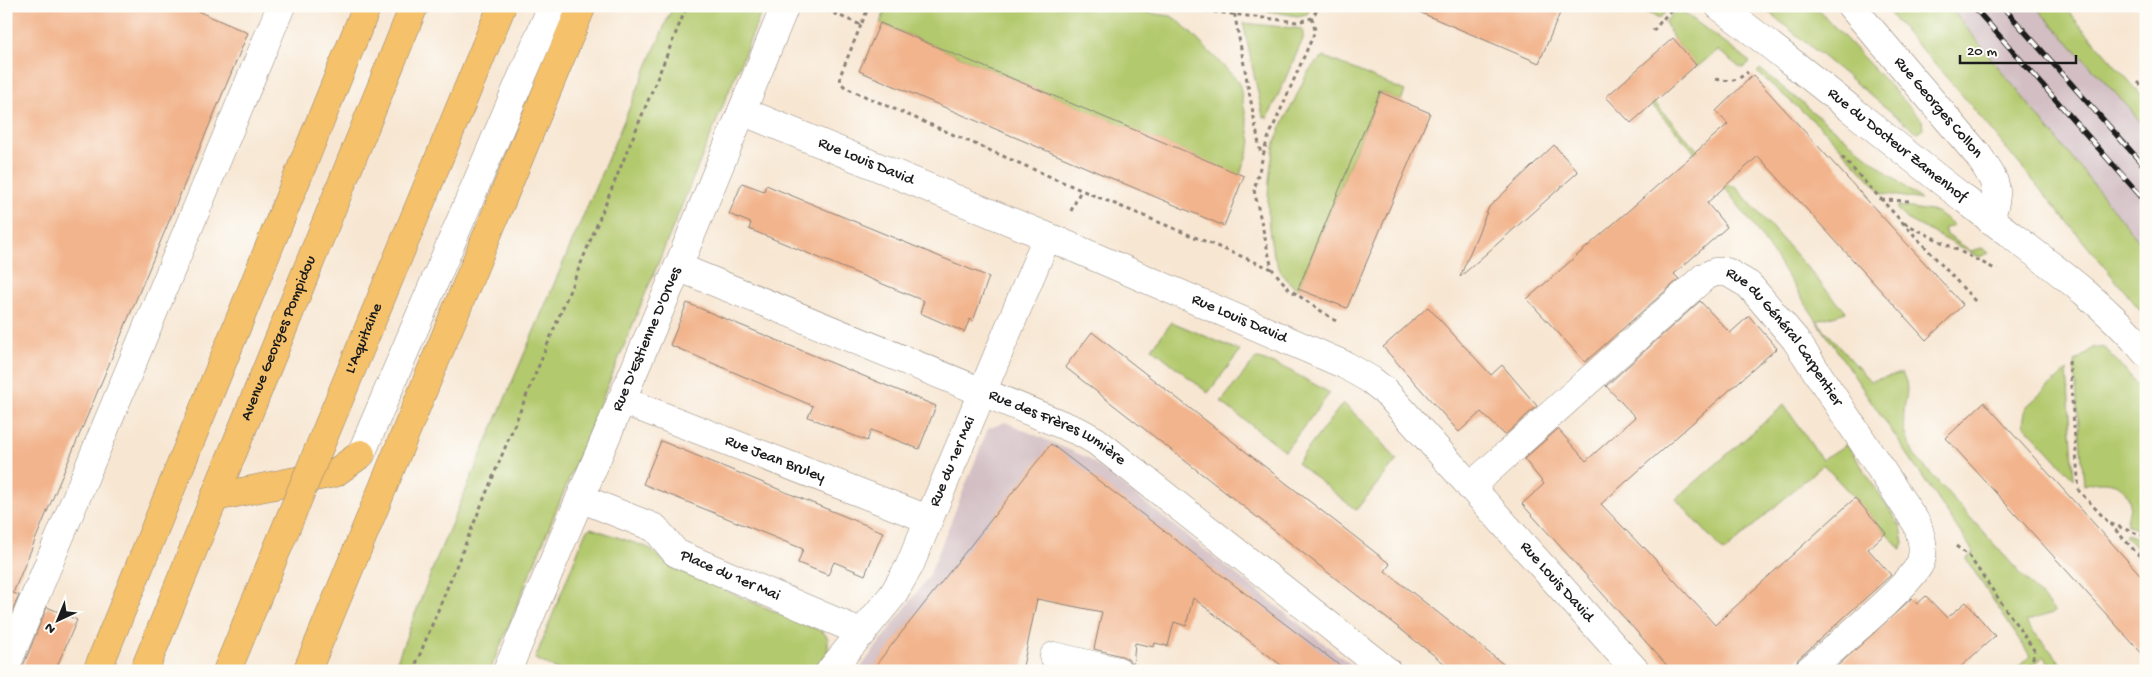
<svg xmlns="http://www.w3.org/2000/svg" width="2152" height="677" font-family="'Gochi Hand',sans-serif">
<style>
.industrial{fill:#d2bec3}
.green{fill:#b3c96d;stroke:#687244}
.building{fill:#f2b48c}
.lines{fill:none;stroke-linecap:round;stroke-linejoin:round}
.minor-casing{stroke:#8a8177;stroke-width:29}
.major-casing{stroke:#8a8177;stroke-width:29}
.highway-casing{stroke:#8a8177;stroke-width:29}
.path{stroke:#8a8177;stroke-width:3;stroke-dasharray:4 4;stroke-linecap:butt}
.minor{stroke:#fff;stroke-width:28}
.major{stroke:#f5c16b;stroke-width:28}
.highway{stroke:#f5c16b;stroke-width:28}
.rail-casing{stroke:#1c1c1c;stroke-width:5.5}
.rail{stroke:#fdfcf7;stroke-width:4;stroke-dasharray:11;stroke-linecap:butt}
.highway-bridge-casing{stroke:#8a8177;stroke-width:29;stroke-linecap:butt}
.highway-bridge{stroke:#f5c16b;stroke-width:28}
.labels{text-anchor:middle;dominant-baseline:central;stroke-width:4;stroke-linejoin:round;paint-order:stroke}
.street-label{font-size:16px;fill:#1c1c1c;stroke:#fdfcf7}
</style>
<rect width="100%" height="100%" fill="#fdfcf7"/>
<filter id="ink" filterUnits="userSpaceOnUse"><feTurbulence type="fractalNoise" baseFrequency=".02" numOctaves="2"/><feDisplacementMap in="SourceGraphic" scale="10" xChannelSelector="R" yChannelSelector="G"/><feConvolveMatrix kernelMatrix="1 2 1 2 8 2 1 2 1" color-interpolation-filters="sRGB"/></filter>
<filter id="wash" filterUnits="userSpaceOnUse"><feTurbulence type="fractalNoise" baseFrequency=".0096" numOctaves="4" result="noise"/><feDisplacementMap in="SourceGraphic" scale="20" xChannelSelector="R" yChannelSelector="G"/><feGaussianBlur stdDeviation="1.12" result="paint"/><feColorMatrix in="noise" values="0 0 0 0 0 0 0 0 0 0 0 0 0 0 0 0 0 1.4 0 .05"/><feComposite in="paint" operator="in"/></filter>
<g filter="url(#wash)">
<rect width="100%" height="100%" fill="#f7e6d2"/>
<path class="industrial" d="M1949,6H2035L2130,109L2146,129V250Z
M1005,422L1088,458L1359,671H1289L1121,541L914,671H858L929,576L988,429Z"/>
<path class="green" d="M673,6H764L490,671H393L436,560Z
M887,6H1094L1171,16L1180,22L1239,82L1251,142L1240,175L880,23Z
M1240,6H1313L1307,14L1297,16Z
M1630,6H1671L1660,18Z
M1761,6H1815L1922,120L1923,129L1917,133Z
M1883,6H1949L2146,250V317L1962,95Z
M2035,6H2063L2146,100V129L2130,109Z
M1678,8L1750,62L1743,68L1739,67L1718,50L1697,67L1673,38L1665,22Z
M1243,23L1303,29V39L1268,118L1263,116Z
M1325,57L1405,91L1401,101L1380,92L1298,289C1294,286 1289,283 1286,279C1261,251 1266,171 1277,137C1282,124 1289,111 1295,99C1303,83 1308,64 1325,57Z
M1760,69L1921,200L1882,193L1825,131L1757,72Z
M1654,102L1730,186H1735L1846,312L1817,321L1870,381L1902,373C1911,388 1905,396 1904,412C1902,426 1908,442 1914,455L2055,612L2025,622L2068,671H2054L2044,656L2027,671H2014L2030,656L1966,559L1974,553C1923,476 1870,400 1819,324C1788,278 1759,230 1724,187C1701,158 1676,132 1651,104Z
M1898,206L1937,212L1954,225L1944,229L1947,235L1971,251L1982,248L1989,253L1979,257L1905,218L1897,209Z
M1172,322L1240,351L1208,393L1152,348Z
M2094,347L2104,348L2109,352L2146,395V533L2127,525C2126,518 2130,512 2130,505C2128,480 2102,479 2084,485L2074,363Z
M1256,358L1285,368L1330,393L1285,451L1221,402Z
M2067,370L2074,479L2023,424L2026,407Z
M1343,403L1373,431L1397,460L1356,510L1297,463Z
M1784,405L1822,460L1847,444L1901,527L1904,543L1901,549L1823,464L1724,552L1676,499Z
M591,528L649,548L668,565L675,569L823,632L828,638V652L813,671H561L535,659L586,531Z
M2127,534L2146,541V558L2125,536Z"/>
<g id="blocks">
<path class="building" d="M6,6H186L248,33L13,593L19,595L6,625Z
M1405,6H1543L1560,13L1539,63Z
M880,23L1244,176L1224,226L859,71Z
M1673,38L1696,65L1631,123L1606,97Z
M1753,75L1963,305L1926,340L1758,156L1707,203L1727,227L1674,274L1679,279L1585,362L1527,299L1728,124L1716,111Z
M1380,92L1430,113L1347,308L1298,289Z
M1554,145L1578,172L1460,277L1489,207Z
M742,183L764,191L766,185L989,277L973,321L970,319L964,332L920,313L924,301L749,229L751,223L729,214Z
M1700,301L1730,333L1749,316L1777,348L1601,504L1643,548L1644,547L1715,625L1855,498L1886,533L1868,549L1891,575L1798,659L1793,671H1672L1522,504L1544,484L1524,459L1558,429L1586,461L1635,417L1606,386Z
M687,303L936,406L919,449L871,430L867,441L808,417L813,406L670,345Z
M1428,307L1491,375L1502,365L1537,406L1505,435L1481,412L1459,432L1383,347Z
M1092,332L1390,564L1385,571L1512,671H1454L1065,367Z
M1984,402L2146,581V658L1946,438Z
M661,441L883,532L865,575L834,562L828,575L798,563L803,549L643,484Z
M1051,444L1272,614L1347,671H1289L1193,598L1186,626L1174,622L1168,646L1155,643L1154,647L1135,643L1133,666L1128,659L1122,656L1094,649L1102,612L1037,599L1022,671H871Z
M1926,596L1947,618L1966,602L1995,636L1956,671H1832L1912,598L1917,604Z
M47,607L77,620L55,671H21Z"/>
</g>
</g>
<g filter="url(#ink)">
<use href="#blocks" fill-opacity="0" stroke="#8a8177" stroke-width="1"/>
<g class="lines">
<g class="minor-casing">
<g id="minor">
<path id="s1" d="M1719,6C1803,69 1884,137 1967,201C2028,250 2096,293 2146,353"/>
<path id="s2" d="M1851,6L1978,155C1997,184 2001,186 1990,220"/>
<path id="s3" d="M742,111L1058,241L1345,365L1371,380L1385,391L1636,671"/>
<path id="s4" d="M678,267L1080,432L1096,441L1387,671"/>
<path id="s5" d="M621,400L928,519"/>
<path d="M361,454L552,6"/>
<path id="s6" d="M1470,487L1704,277L1715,272H1727L1749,285L1795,339L1917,524C1921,536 1925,548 1921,561C1915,582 1829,652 1808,671"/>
<path id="s7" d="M580,498L655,528L676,553L863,633"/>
<path d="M1054,656L1118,671"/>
<path d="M6,666L281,6"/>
<path id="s8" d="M507,671L678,267L785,6"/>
<path id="s9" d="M830,671L892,596L909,567L1047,237"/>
</g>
</g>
<g class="major-casing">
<g id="major">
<path d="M216,497L335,473L361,454"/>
<path d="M97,671L367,6"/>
<path id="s10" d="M144,671L414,6"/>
</g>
</g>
<g class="highway-casing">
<path id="highway" d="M227,671L245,627
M307,671L582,6"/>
</g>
<path class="path" d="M1166,6L1297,22L1312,18L1319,6
M1233,6L1261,155
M819,7L861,25L869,6
M1312,18L1315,30L1313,36L1267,141L1254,190L1272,269L1289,289L1339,323
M861,25L840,76L841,83L846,88L1081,190L1272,269
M1653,31L1674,6
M1716,79C1730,82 1737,81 1748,72
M2138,82L2146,90
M1842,157L1977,303
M1881,200L1910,201
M1071,211L1081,190
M1904,223L1997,270
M2069,361L2079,491L2109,523L2146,537
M2110,524L2146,563
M1956,546L1969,556L2034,650C2035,660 2028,665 2021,671
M413,671L687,6"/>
<use href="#minor" class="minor"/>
<use href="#major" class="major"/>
<use href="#highway" class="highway"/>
<g class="rail-casing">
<path id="rail" d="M1973,6L2146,202
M2002,6L2146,168"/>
</g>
<use href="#rail" class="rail"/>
<g class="highway-bridge-casing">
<g id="highway-bridge">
<path id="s11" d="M245,627L502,6"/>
</g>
</g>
<use href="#highway-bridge" class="highway-bridge"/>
</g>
</g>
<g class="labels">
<g class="street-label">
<text stroke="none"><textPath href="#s2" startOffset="134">Rue Georges Collon</textPath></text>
<text stroke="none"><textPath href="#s1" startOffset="226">Rue du Docteur Zamenhof</textPath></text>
<text stroke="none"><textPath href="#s3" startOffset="134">Rue Louis David</textPath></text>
<text stroke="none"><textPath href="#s3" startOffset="539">Rue Louis David</textPath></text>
<text stroke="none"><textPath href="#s11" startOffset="312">L'Aquitaine</textPath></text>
<text stroke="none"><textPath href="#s10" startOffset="359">Avenue Georges Pompidou</textPath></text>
<text stroke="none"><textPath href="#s8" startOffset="360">Rue D'Estienne D'Orves</textPath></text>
<text stroke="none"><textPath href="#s6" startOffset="426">Rue du Général Carpentier</textPath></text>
<text stroke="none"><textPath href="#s4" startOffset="412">Rue des Frères Lumière</textPath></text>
<text stroke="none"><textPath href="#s5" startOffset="165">Rue Jean Bruley</textPath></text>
<text stroke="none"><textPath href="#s9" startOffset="245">Rue du 1er Mai</textPath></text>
<text stroke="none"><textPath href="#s7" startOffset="172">Place du 1er Mai</textPath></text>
<text stroke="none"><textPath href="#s3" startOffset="959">Rue Louis David</textPath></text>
</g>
</g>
<rect width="2152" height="677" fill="none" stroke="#fdfcf7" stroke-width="25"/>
<g transform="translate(58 620) rotate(224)" stroke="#fdfcf7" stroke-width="4" paint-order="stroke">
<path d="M0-4L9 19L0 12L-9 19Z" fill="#1c1c1c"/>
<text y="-8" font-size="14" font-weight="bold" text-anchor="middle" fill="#1c1c1c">N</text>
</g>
<path d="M1960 55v8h116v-8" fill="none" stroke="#1c1c1c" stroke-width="2.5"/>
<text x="1967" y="55" font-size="15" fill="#1c1c1c" stroke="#fdfcf7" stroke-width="4" paint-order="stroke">20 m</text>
</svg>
